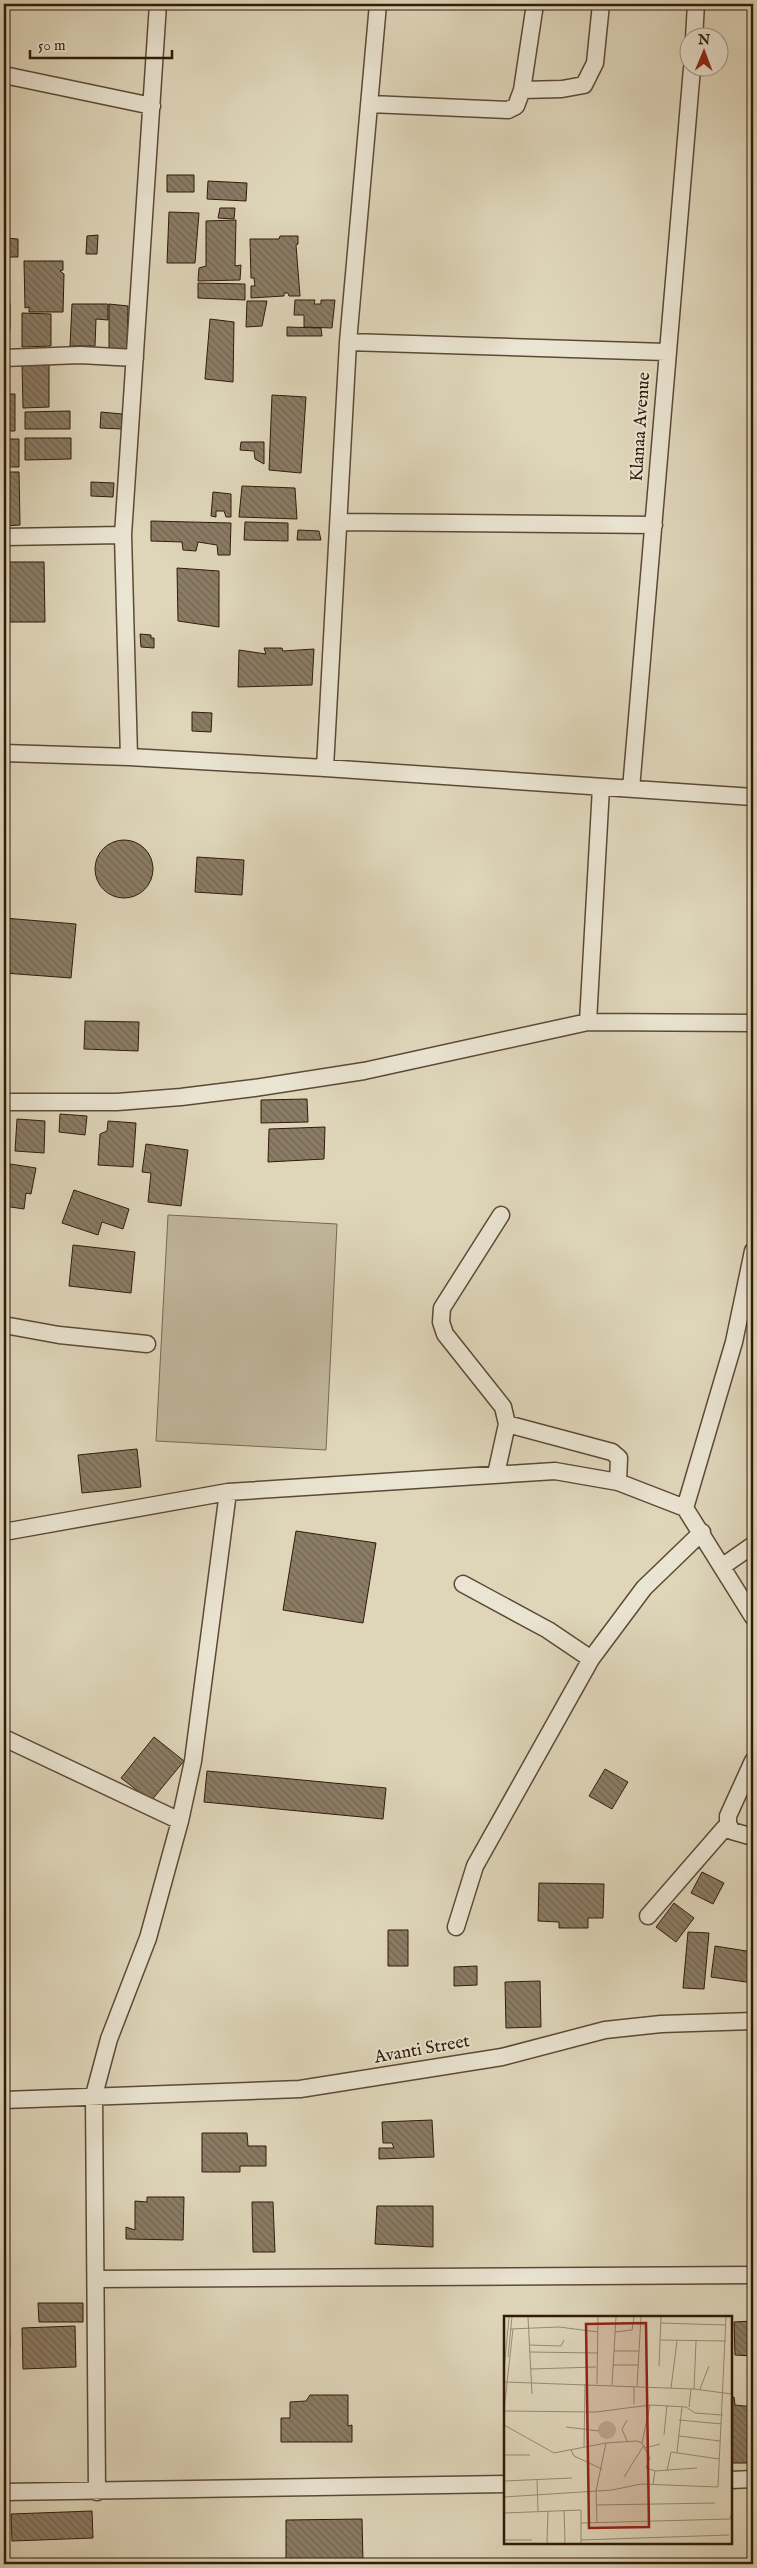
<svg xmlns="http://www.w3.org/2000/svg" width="757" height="2568" font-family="'IM FELL English',serif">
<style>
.grass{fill:#c1b69c;stroke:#786853}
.building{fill:url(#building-back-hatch);stroke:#301b0a}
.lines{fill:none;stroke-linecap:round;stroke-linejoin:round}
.street-casing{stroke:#5c4a36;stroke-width:19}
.street{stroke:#eae4d2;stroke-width:16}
.labels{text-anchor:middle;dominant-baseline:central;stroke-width:4;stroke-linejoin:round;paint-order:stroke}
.street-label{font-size:18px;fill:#301b0a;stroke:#eae4d2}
.inset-road{fill:none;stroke:#998b74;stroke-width:1}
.view{fill:#8f2418;fill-opacity:0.15;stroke:#8f2418;stroke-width:2.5}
.inset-edge{fill:none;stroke:#301b0a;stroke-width:2.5}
</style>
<defs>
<pattern id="building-back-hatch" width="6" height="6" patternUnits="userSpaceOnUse" patternTransform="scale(1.25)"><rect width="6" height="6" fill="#8b7c66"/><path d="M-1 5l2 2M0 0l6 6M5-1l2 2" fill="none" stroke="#726552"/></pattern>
</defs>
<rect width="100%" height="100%" fill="#dfd6ba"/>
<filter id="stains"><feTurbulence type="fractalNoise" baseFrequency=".004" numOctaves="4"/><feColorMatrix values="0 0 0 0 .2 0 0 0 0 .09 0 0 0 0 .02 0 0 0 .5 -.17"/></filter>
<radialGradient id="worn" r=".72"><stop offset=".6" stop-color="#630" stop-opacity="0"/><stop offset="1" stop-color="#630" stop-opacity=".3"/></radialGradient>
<path class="grass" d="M168,1215L337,1224L326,1450L156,1441Z"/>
<path class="building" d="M167,175H194V192H167Z
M208,181L247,183L246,201L207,199Z
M220,208H235L234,219L218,218Z
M169,212L199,213L195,263H167Z
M236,220L235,266L241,265L240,280L198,281L199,268L206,266V221Z
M98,235L97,254H86L87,236Z
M280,236H298V244L296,245L300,296H289L288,293H284V296L251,298V286H255L254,278H251L250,239H279Z
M4,238L18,239V257H9V251L4,250Z
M24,261H63V270L60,271L64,274L63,312H29V307L25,308Z
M198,283L245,284V300L198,298Z
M4,284H7L10,305V329H4Z
M295,300H315L314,304H321V300H335L332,328L304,327V315H294Z
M247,301H267L262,326L246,327Z
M72,304H108V320L96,319L95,346H70Z
M109,304L128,306L127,350L109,349Z
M22,313L51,314V346L22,347Z
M210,319L234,322L233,382L205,379Z
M287,327L321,328L322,336H287Z
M22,363H49V407L23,408Z
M4,394H15V431H4Z
M272,395L306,397L301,473L269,470Z
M70,411V429H25V412Z
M101,412L122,414V429L100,428Z
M25,438H71V459L25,460Z
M4,439H19V467H4Z
M241,442H264V464L255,459L254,451L240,450Z
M4,472H19L20,525L4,526Z
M91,482L114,483L113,497L91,496Z
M242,486L295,488L297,519L239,517Z
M213,492L231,494V517H226L224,511H216V517L211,516Z
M151,521L231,523L230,555H218L217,545L198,542L196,551L183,550L182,542L151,541Z
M245,522L288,523V541L244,540Z
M298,530L319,531L321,540H297Z
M4,562H44L45,622H4Z
M177,568L219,571V627L178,621Z
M140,634L151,635V638H154V648L141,647Z
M264,648H282L283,651L314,649L312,685L238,687L239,650L266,654Z
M192,712L212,713L211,732L192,731Z
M95 869a29 29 0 1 1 58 0a29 29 0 1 1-58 0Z
M197,857L244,860L242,895L195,892Z
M4,918L76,924L71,978L4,973Z
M85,1021L139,1022L138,1051L84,1049Z
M307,1099L308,1122L261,1123V1100Z
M60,1114L87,1116L85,1135L59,1132Z
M17,1119L45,1121L44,1153L15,1151Z
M108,1121L136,1123L133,1167L98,1165L100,1134L107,1131Z
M4,1127H9V1153H4Z
M325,1127L324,1159L268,1162L269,1129Z
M146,1144L188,1150L181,1206L148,1202L151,1173L142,1172Z
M10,1164L36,1168L31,1194L26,1193L24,1209L4,1206Z
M74,1190L129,1209L123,1229L102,1222L98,1235L62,1223Z
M73,1245L135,1252L131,1293L69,1286Z
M137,1449L141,1487L82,1493L78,1455Z
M296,1531L376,1543L363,1623L283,1610Z
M154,1737L184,1761L151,1801L121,1778Z
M605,1769L628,1782L612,1809L589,1796Z
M207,1771L386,1788L383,1819L204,1802Z
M702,1872L724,1883L713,1904L691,1893Z
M539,1883L604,1884L603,1918H588V1928H559V1922L538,1921Z
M674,1903L694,1918L676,1942L656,1927Z
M388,1930H408V1966H388Z
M688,1932L709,1933L704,1989L683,1988Z
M715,1946L753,1952V1983L711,1977Z
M477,1966V1985L454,1986V1967Z
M540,1981L541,2027L506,2028L505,1982Z
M432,2120L434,2157L379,2159V2148H394L392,2143H383L382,2122Z
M202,2133H247L248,2146H266V2166H240V2172H202Z
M147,2197H184L183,2240L126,2239V2227L135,2230V2201L147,2202Z
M252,2202H273L275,2252H253Z
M377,2206H433V2247L375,2244Z
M38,2303H83V2322H39Z
M4,2309H9L10,2347H4Z
M753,2321V2356L735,2355L734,2322Z
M75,2326L76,2367L23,2369L22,2328Z
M310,2395H348V2426L352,2425V2442H281V2418H290V2402L306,2401Z
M731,2397H734L735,2405L753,2407V2463H731Z
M92,2511L93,2538L12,2541L11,2514Z
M362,2519L363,2561L286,2562V2520Z"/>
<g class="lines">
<g class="street-casing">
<path id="street" d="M694,38L696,4
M4,75L152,106
M522,90L562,89L584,85L595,63L601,4
M370,104L508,110L516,106L522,90L535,4
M348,342L666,352
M4,358L80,355L135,358
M340,522L654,525
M4,537L123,535
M4,753L129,757L325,768L753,797
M129,757L123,535L158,4
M325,768L348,342L378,4
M631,789L692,68
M588,1022L601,787
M4,1102H117L181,1097L254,1088L364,1071L588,1022L753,1023
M4,1325L59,1335L147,1344
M507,1424L612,1452L619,1458L618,1482
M496,1474L507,1424L503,1407L445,1334L441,1322L442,1308L501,1215
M685,1508L734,1342L753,1251
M4,1532L228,1492L555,1471L618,1482L685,1508L753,1617
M723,1566L753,1545
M463,1584L548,1630L591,1659
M4,1738L180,1821
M753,1761L728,1816V1824L732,1831L753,1837
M648,1916L728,1824
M456,1927L475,1866L591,1659L644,1588L702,1532
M4,2100L300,2089L502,2057L605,2030L661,2024L753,2021
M97,2279L753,2275
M731,2480L753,2479
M4,2492L506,2484
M97,2492L94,2095L109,2039L148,1938L180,1821L193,1761L228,1492"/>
</g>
<use href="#street" class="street"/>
</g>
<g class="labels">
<g class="street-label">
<text transform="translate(641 427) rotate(-86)">Klanaa Avenue</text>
<text transform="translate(422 2050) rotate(-10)">Avanti Street</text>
</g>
</g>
<g transform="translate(504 2316)">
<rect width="228" height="228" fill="#dfd6ba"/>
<path d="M94 114a9 9 0 1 1 18 0a9 9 0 1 1-18 0Z" fill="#c1b69c"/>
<path class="inset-road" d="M24,1L28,78M157,7L222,9M6,13L55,11L94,16M111,16L128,14L130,1M157,24L222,25M25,29L57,30L60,24M110,35H135M25,36L93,37M4,41L8,1M109,49H134M155,50L157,1M26,53L92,51M0,54L5,1M1,66L190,73L228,78M93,68L94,1M108,69L112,1M133,70L137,1M167,72L173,25M190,73L192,25M196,73L205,50M130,88V70M185,91L187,73M0,94L9,13M0,95L92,96L146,89L182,91L191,97L219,99M175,104L218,108M0,109L50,137L102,127L133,125L138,127L146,142L142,152L151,155M62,111L95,115M160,119L163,89M175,120L216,125M123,125L118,113L123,104M138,127L146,89M80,131L81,68M141,132L156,128M67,134L70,140L98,153M173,136L178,91M0,139H26M163,155L167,136L215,143M120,161L140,129M33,163L34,195M0,165L68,162M149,168L151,155L193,152M0,181L108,174L137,168L214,171L222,1M92,189L211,187M60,194L61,227M0,197L77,194V227M93,206L92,175L102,127M77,207L226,203L228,195M0,218V197M0,224H28M77,224L225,219M43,227L44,195"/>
<path class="view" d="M142,7L145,211L85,212L82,8Z"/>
<rect width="228" height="228" class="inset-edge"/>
</g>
<rect width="757" height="2568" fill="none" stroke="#dfd6ba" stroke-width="20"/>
<rect x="5" y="5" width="747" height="2558" fill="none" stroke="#301b0a" stroke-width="2.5"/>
<rect x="10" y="10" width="737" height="2548" fill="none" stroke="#301b0a"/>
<g transform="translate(704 52) rotate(1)"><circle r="24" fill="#eae4d2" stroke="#a09482"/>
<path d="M0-4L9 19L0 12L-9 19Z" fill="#8f2418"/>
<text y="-8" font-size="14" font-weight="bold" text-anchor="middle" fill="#301b0a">N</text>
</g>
<path d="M30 50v8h142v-8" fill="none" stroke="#301b0a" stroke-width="2.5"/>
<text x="38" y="50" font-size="15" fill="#301b0a" stroke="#eae4d2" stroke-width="4" paint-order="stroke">50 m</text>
<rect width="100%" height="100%" filter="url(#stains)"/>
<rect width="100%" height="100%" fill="url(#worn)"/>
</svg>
